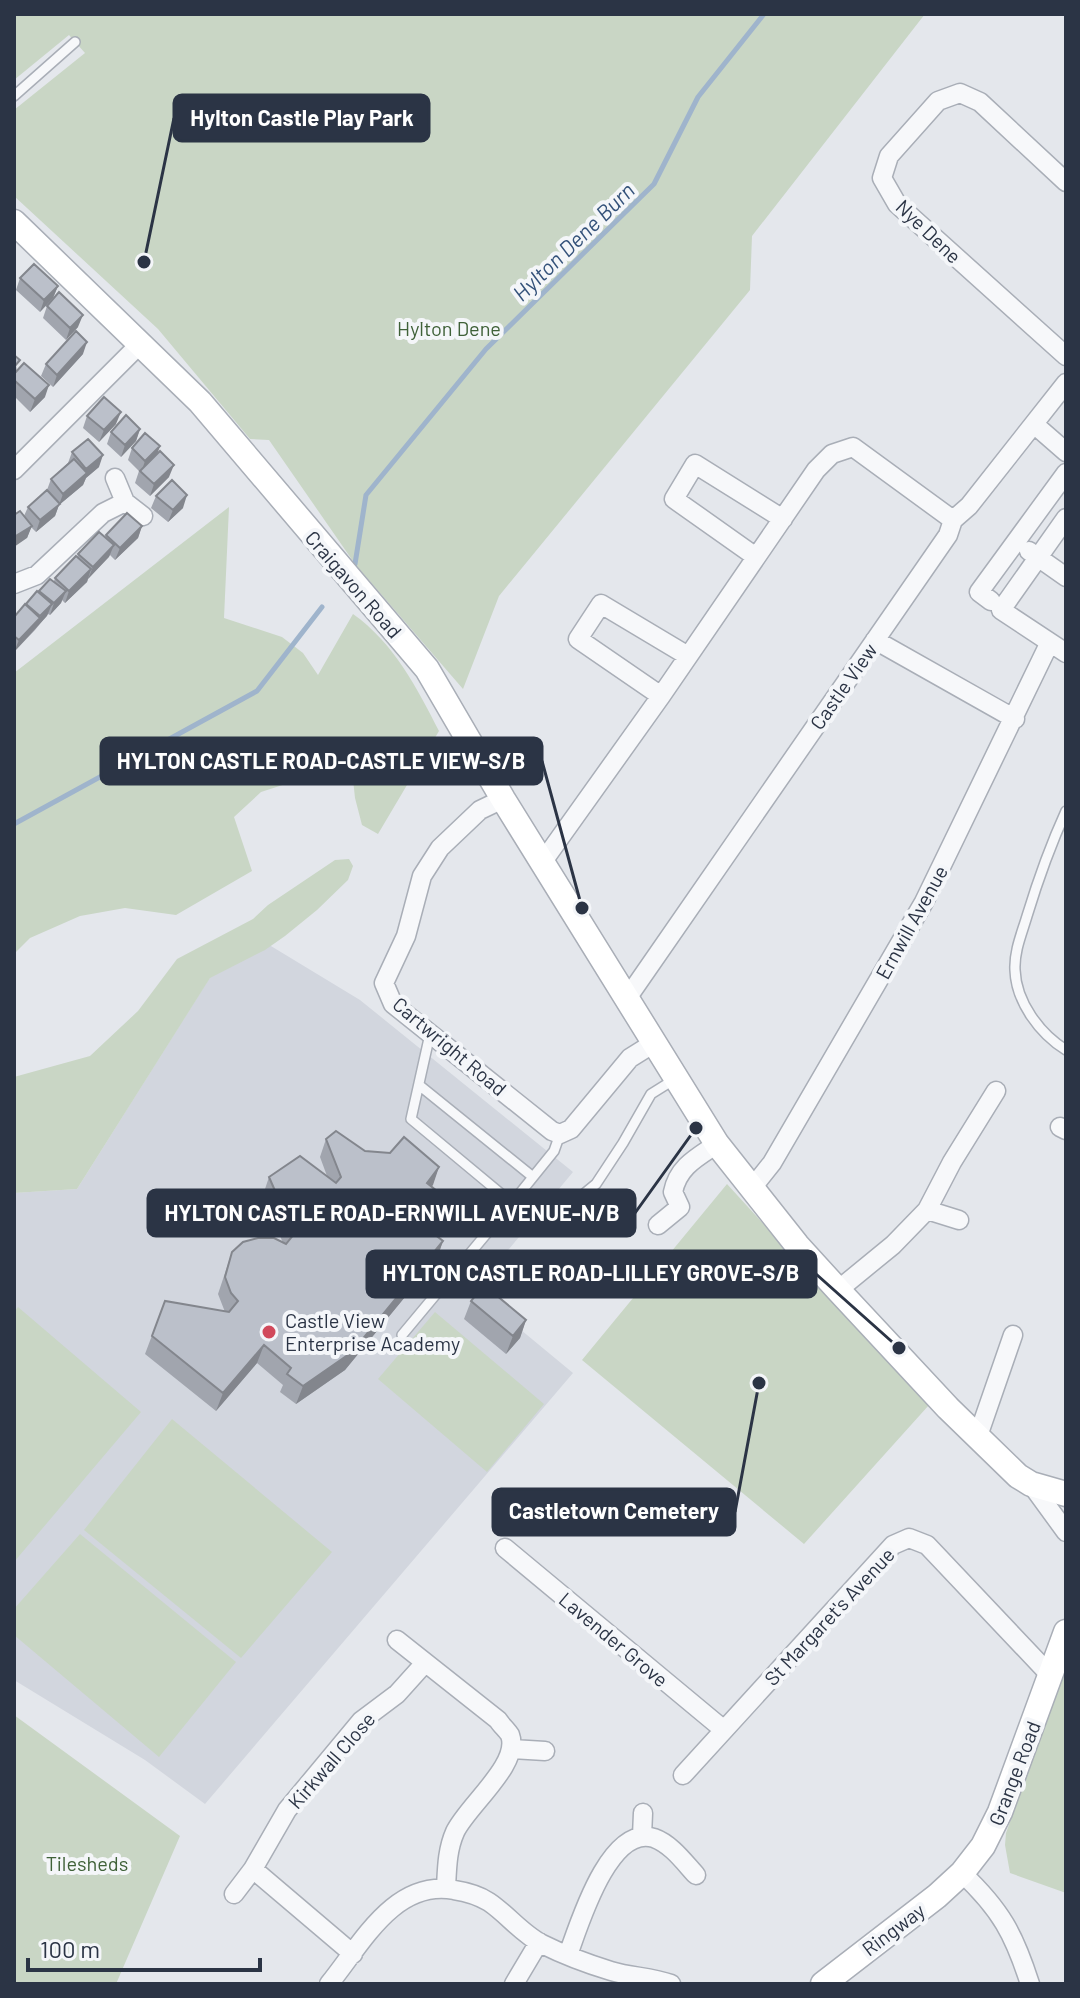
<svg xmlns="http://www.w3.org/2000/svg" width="1080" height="1998" font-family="Barlow,sans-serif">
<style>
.built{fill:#d2d6de}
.green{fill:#c9d6c5}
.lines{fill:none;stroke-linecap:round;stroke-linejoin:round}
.stream{stroke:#9fb4cc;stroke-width:5}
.lane-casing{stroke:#a9aeb7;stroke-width:12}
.street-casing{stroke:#a9aeb7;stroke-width:21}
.secondary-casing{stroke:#a9aeb7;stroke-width:27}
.lane{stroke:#f7f8fa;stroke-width:9}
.street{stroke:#f7f8fa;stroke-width:18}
.secondary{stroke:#fff;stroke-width:24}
.wall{fill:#a1a5ae}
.shaded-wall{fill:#83868d}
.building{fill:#bbc0ca;stroke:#83868d;stroke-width:2}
.poi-dot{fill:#d1495b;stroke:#f4f6f9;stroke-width:3}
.labels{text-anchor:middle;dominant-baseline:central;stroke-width:8;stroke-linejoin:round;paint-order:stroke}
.street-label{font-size:20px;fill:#2b3445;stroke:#f4f6f9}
.park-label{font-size:20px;fill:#3f6138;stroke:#f4f6f9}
.poi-label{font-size:20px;fill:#2b3445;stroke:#f4f6f9;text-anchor:start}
.water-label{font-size:22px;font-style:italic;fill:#34527a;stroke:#f4f6f9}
.leader{fill:none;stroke:#2b3445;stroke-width:3}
.callout-dot{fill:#2b3445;stroke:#f4f6f9;stroke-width:3}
.callout{fill:#2b3445;stroke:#2b3445;stroke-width:3}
.callout-label{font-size:22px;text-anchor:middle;font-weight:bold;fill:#fff}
</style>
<rect width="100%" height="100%" fill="#e4e7ec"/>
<path class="built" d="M241,928L360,1000L573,1172L474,1291L573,1373L205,1804L145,1760L14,1680V1193L77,1189Z"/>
<path class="green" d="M14,14H925L752,236L750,290L499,596L463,689L355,564L269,440L250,439L158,329L14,196V110L85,53L69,35L14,80Z
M229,507L224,618L282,637L303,653L318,675L353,614C394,643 417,688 439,731L378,834L362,825L355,798L350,751L325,778L298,780L261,792L234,817L252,871L176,915L125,908L80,916L30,938L14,954V673Z
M349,859L353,866L348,880L317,910L285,936L265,950L210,978L77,1189L14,1193V1077L90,1056L138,1011L177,959L253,919L268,905L335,860Z
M727,1184L929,1405L804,1544L582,1360Z
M18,1307L141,1412L14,1562V1312Z
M435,1312L544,1404L487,1472L378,1379Z
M172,1419L332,1552L241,1658L84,1530Z
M80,1534L236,1662L159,1757L14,1635V1609Z
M1066,1664V1893L1010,1873L1005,1845L1006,1833Z
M14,1715L180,1836L116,1984H14Z"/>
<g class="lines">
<path class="stream" d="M355,564L366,495L486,349L654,184L698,97L764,14
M14,824L257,691L322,607"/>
<g class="lane-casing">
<path id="lane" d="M14,96L75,42
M1066,811C1050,846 1038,880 1027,916C1022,933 1014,951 1015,970C1016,1002 1040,1034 1066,1050
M430,1034L411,1119L512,1203L554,1151L560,1134
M419,1085L533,1177
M551,1221L596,1184L623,1143L651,1094L675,1079
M402,1335L512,1203"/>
</g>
<g class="street-casing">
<path id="street" d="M1066,182L980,102L960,93L938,101L889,156L882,178L897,204L1066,356
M1035,425L1066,452
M14,470L140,344
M115,478L125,502L143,516
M1066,518L1001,610L1066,653
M1029,551L1066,577
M756,557L674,499L695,464L783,519
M14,584L37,575L103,513L125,502
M991,601L979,592L1066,473
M875,640L1015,719
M661,696L578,639L601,604L688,656
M503,799L480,810L440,848L422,876L406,936L384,983L393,1004L552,1131L560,1134L571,1129L630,1058L654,1043
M544,860L661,696L816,470L832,454L853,447L953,520
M628,997L948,535L953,520L969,506L1066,383
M1060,1127L1066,1130
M752,1188L772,1163L924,902L1049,644
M927,1210L959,1220
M658,1225L680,1207L673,1192C678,1167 696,1158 717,1144
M838,1290L893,1245L927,1210L952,1162L996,1091
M978,1436L1013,1335
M1031,1484L1066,1532
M505,1548L724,1730
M397,1640L498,1720C501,1725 507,1730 510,1735C521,1764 467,1806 455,1832C447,1850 447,1869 446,1888
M512,1749L545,1751
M683,1775L893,1545L909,1538L927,1545L1051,1676
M642,1836L643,1813
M253,1869L353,1954
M962,1873C1001,1910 1014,1934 1030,1984
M234,1894L253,1869L287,1810L361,1721L397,1694L424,1664
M568,1955C579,1925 609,1824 654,1838C671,1844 684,1862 696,1875
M329,1984C361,1945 394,1879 454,1890C467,1892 478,1895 489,1902C507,1914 522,1934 542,1944C564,1955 588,1964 611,1971C631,1977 651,1977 671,1984
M514,1984L539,1942"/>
</g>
<g class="secondary-casing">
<path id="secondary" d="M14,222L200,402L427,669L503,799L717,1144L797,1245L838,1290L948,1408L1018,1476L1031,1484L1066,1494
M823,1984L937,1896L962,1873L983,1846L1000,1812L1066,1632"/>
</g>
<use href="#lane" class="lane"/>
<use href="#street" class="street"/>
<use href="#secondary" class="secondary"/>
</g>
<path class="wall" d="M20,278L58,286L53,298L40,312L16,290Z
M47,306L78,327L66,340L43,318Z
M83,354L53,387L41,376L46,364Z
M14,355L17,371L45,397L30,412L14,396Z
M87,416L116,424L99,442L83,428Z
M140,429L136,441L121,457L107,444L111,432Z
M132,448L157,453L169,477L150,496L135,483L139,471L128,460Z
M72,452L99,467L86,478L83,485L59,505L55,516L36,532L31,527L27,538L24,516L28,507L47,490L51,479L68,463Z
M156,496L183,508L168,522L151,508Z
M142,526L138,538L115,560L110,555L88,579L87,582L65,603L62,600L61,603L50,615L48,614L35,630L14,652V617L26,604L39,591L54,581L55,578L77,557L78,554L105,537L106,535Z
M326,1139L365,1151L439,1167L431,1187L452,1203L445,1221L434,1234L443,1241L437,1258L345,1370L296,1404L280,1392L283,1385L257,1363L216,1411L145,1354L165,1301L225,1312L218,1294L232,1252L283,1243L263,1195L269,1177L327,1176L320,1157Z
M471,1301L526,1320L520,1338L506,1354L464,1319Z"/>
<path class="shaded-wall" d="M58,286L53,298L40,312L44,300Z
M83,315L78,327L66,340L70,328Z
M87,342L83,354L53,387L57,375Z
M49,385L45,397L30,412L35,399Z
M121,412L116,424L99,442L104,430Z
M140,429L136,441L121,457L125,445Z
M160,446L156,458L141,473L145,461Z
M103,455L99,467L86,478L83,485L59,505L55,516L36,532L40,520L59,505L63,494L83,477L86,469Z
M174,465L169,477L150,496L154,484Z
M187,495L183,508L168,522L173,510Z
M32,526L27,538L14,547V537Z
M142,526L138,538L115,560L120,548Z
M114,545L109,557L88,579L93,567Z
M91,569L87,582L65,603L69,591Z
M66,591L61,603L50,615L54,603Z
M52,604L47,616L14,652L19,640Z
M439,1167L433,1185L420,1201L427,1183Z
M452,1203L445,1221L422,1248L429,1230Z
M443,1241L437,1258L345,1370L296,1404L303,1386Z
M526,1320L520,1338L506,1354L513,1336Z
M264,1345L257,1363L216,1411L223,1393Z"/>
<path class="building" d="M34,264L58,286L44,300L20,278Z
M59,292L83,315L70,328L47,306Z
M76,331L87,342L57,375L46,364Z
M14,355L20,360L14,367Z
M24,363L49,385L35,399L14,380V374Z
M104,397L121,412L104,430L87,416Z
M126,415L140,429L125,445L111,432Z
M145,433L160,446L145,461L132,448Z
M88,439L103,455L86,469L72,452Z
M160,451L174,465L154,484L140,471Z
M74,459L87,473L63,494L51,479Z
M172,480L187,495L173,510L156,496Z
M47,490L60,504L40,520L28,507Z
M20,511L32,526L14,537V515Z
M127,513L142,526L120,548L106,535Z
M99,532L114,545L93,567L78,554Z
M76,556L91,569L69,591L55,578Z
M50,579L66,591L54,603L39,591Z
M37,591L52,604L40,616L26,604Z
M25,604L40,618L19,640L14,636V617Z
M336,1131L365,1151L390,1153L404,1137L439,1167L427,1183L452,1203L429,1230L443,1241L352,1352L303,1386L287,1374L291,1368L264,1345L223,1393L152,1336L165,1301L229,1312L238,1301L231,1293L225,1277L232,1252L243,1242L258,1238H274L286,1244L294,1234L269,1177L300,1156L336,1183L341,1177L326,1139Z
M484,1285L526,1320L513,1336L471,1301Z"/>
<circle class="poi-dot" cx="269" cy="1332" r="8"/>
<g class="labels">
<g class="street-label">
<text transform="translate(929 231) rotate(44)">Nye Dene</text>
<text transform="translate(354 584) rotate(49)">Craigavon Road</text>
<text transform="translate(843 686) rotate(-55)">Castle View</text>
<text transform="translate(911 922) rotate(-61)">Ernwill Avenue</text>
<text transform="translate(450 1046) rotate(40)">Cartwright Road</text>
<text transform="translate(829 1616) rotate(-47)">St Margaret's Avenue</text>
<text transform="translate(614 1639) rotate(40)">Lavender Grove</text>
<text transform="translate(331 1760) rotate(-49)">Kirkwall Close</text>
<text transform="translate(1014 1773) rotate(-69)">Grange Road</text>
<text transform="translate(893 1929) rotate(-37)">Ringway</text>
</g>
<g class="park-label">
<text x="449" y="328">Hylton Dene</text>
<text x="87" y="1863">Tilesheds</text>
</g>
<g class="poi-label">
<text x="285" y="1320">Castle View<tspan x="285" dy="23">Enterprise Academy</tspan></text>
</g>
<g class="water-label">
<text transform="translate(573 241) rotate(-44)">Hylton Dene Burn</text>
</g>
</g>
<path class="leader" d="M144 262L174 118M582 908L542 761M696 1128L635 1213M899 1348L816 1274M759 1383L735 1512"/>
<g class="callout-dot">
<circle cx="144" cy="262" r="8"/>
<circle cx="582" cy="908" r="8"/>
<circle cx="696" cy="1128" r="8"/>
<circle cx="899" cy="1348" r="8"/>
<circle cx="759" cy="1383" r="8"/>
</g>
<g class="callout">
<rect x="174" y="95" width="255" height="46" rx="8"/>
<rect x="101" y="738" width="441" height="46" rx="8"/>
<rect x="148" y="1190" width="487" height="46" rx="8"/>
<rect x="367" y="1251" width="449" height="46" rx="8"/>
<rect x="493" y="1489" width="242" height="46" rx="8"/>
</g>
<g class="callout-label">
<text x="302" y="126">Hylton Castle Play Park</text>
<text x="321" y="769">HYLTON CASTLE ROAD-CASTLE VIEW-S/B</text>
<text x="392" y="1221">HYLTON CASTLE ROAD-ERNWILL AVENUE-N/B</text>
<text x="591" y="1281">HYLTON CASTLE ROAD-LILLEY GROVE-S/B</text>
<text x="614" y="1519">Castletown Cemetery</text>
</g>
<rect width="1080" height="1998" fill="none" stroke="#2b3445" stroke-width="32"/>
<path d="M28 1958v12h232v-12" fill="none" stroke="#2b3445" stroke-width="4"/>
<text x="40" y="1958" font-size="24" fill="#2b3445" stroke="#f4f6f9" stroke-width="6" paint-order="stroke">100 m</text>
</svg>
